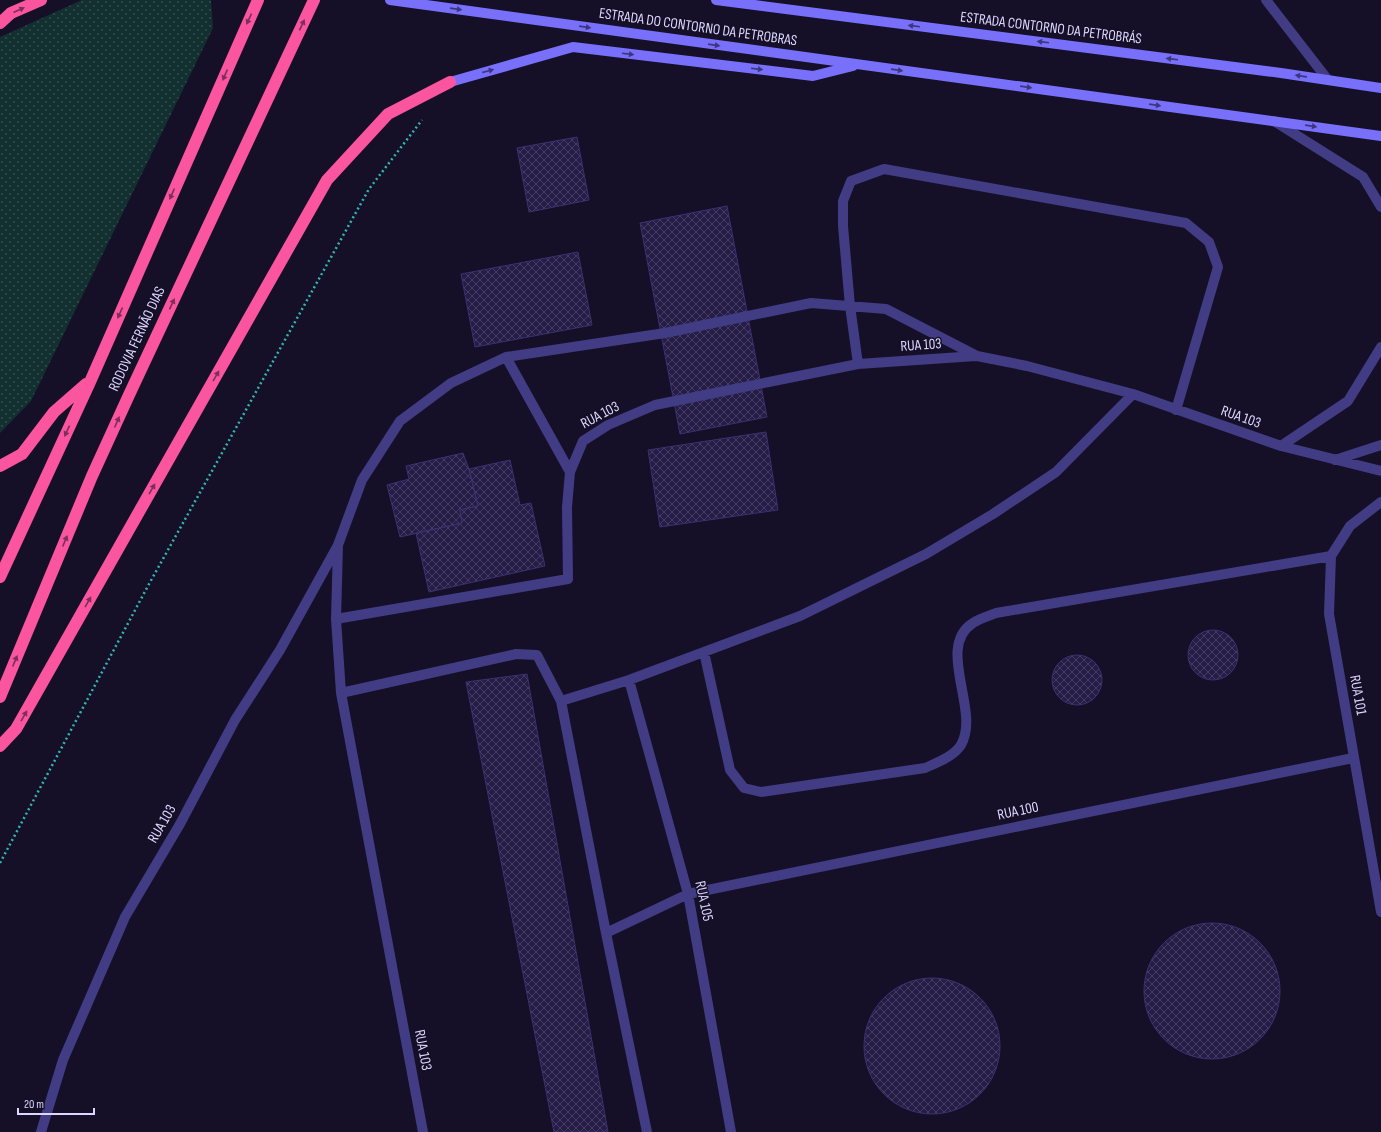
<svg xmlns="http://www.w3.org/2000/svg" width="1381" height="1132" font-family="'Sofia Sans Condensed',sans-serif">
<style>
.grass{fill:url(#grass-dots)}
.building{fill:url(#building-cross-hatch);stroke:#3f2f72}
.lines{fill:none;stroke-linecap:round;stroke-linejoin:round}
.path{stroke:#33b6b2;stroke-width:2.5;stroke-dasharray:2 3;stroke-linecap:butt}
.lane{stroke:#413c84;stroke-width:10}
.secondary{stroke:#7870fb;stroke-width:10}
.highway{stroke:#fb559f;stroke-width:12}
.oneway{fill:#3d367c}
.oneway2{fill:#7c2f5d}
.labels{text-anchor:middle;dominant-baseline:central;stroke-width:3;stroke-linejoin:round;paint-order:stroke}
.street-label{font-size:15px;fill:#dcd7fe;stroke:#151027}
</style>
<defs>
<pattern id="grass-dots" width="8" height="8" patternUnits="userSpaceOnUse"><rect width="8" height="8" fill="#133030"/><path d="M2 2h.1M6 6h.1" fill="none" stroke="#354d4f" stroke-width="1.8" stroke-linecap="round"/></pattern>
<pattern id="building-cross-hatch" width="8" height="8" patternUnits="userSpaceOnUse"><rect width="8" height="8" fill="#261d47"/><path d="M0 0l8 8M0 8l8-8" fill="none" stroke="#453d63"/></pattern>
</defs>
<rect width="100%" height="100%" fill="#151027"/>
<path class="grass" d="M82,0H211L213,28L31,401L0,433V37Z"/>
<path class="building" d="M577,137L589,200L529,212L517,148Z
M727,206L767,417L680,434L640,223Z
M578,252L592,325L475,347L461,274Z
M766,432L778,510L660,527L648,450Z
M463,453L469,469L478,506L460,510L462,523L400,537L387,485L409,479L406,466Z
M510,460L520,505L531,503L545,566L429,592L416,533L462,523L460,510L478,506L469,469Z
M1188 655a25 25 0 1 1 50 0a25 25 0 1 1-50 0Z
M1052 680a25 25 0 1 1 50 0a25 25 0 1 1-50 0Z
M527,674L608,1132H554L466,682Z
M1144 991a68 68 0 1 1 136 0a68 68 0 1 1-136 0Z
M864 1046a68 68 0 1 1 136 0a68 68 0 1 1-136 0Z"/>
<g class="lines">
<path class="path" d="M0,863L149,584L369,189L422,120"/>
<path class="lane" d="M1266,0L1328,80
M1274,121L1363,177L1381,207
M506,357L570,472
M858,364L850,306L843,226V201L851,181L884,169L1186,223L1209,242L1218,267L1176,410
M1281,446L1348,401L1381,347
M1335,460L1381,445
M1381,502L1350,526L1331,556L1329,614L1381,912
M336,619L568,579L567,507L570,472L583,441L608,425L655,405L858,364L976,356
M704,652L730,770L744,788L761,792L925,768C938,762 953,757 961,745C981,711 935,647 973,623C980,618 989,616 996,613L1331,556
M629,680L688,894L731,1132
M341,693L516,654L537,655L561,701L606,933L647,1132
M561,701L629,680L800,616L926,554L993,514L1056,472L1133,394
M606,933L688,894L1353,758
M41,1132L63,1060L125,917L180,824L235,720L280,650L337,547
M423,1132L341,693L336,619L338,545L362,480L400,421L451,383L506,357L665,333L811,303L886,309L977,356L1027,366L1133,394L1281,446L1381,471"/>
<path class="secondary" d="M390,0L1381,136
M716,0L1281,73L1381,88
M450,82L573,47L813,76L853,66"/>
<path class="highway" d="M0,23L11,13L41,0
M0,466L22,454L54,412L86,384
M0,577L90,382L258,0
M0,697L92,476L129,395L314,0
M0,746L16,729L327,180L388,114L450,82"/>
</g>
<defs><path id="oneway-solid" d="M-6-.8H1V-3.2L6.5 0L1 3.2V.8H-6Z"/></defs>
<g class="oneway">
<use href="#oneway-solid" transform="translate(456 9) rotate(8)"/>
<use href="#oneway-solid" transform="translate(914 26) rotate(-173)"/>
<use href="#oneway-solid" transform="translate(585 27) rotate(8)"/>
<use href="#oneway-solid" transform="translate(1043 42) rotate(-173)"/>
<use href="#oneway-solid" transform="translate(714 45) rotate(8)"/>
<use href="#oneway-solid" transform="translate(628 54) rotate(7)"/>
<use href="#oneway-solid" transform="translate(1172 59) rotate(-173)"/>
<use href="#oneway-solid" transform="translate(757 69) rotate(7)"/>
<use href="#oneway-solid" transform="translate(897 70) rotate(8)"/>
<use href="#oneway-solid" transform="translate(488 71) rotate(-15)"/>
<use href="#oneway-solid" transform="translate(1301 76) rotate(-172)"/>
<use href="#oneway-solid" transform="translate(1026 87) rotate(8)"/>
<use href="#oneway-solid" transform="translate(1155 105) rotate(8)"/>
<use href="#oneway-solid" transform="translate(1311 126) rotate(8)"/>
</g>
<g class="oneway2">
<use href="#oneway-solid" transform="translate(19 10) rotate(-24)"/>
<use href="#oneway-solid" transform="translate(249 19) rotate(115)"/>
<use href="#oneway-solid" transform="translate(302 25) rotate(-65)"/>
<use href="#oneway-solid" transform="translate(225 75) rotate(114)"/>
<use href="#oneway-solid" transform="translate(172 194) rotate(114)"/>
<use href="#oneway-solid" transform="translate(172 304) rotate(-65)"/>
<use href="#oneway-solid" transform="translate(120 313) rotate(114)"/>
<use href="#oneway-solid" transform="translate(216 376) rotate(-60)"/>
<use href="#oneway-solid" transform="translate(117 422) rotate(-66)"/>
<use href="#oneway-solid" transform="translate(67 431) rotate(115)"/>
<use href="#oneway-solid" transform="translate(152 489) rotate(-60)"/>
<use href="#oneway-solid" transform="translate(65 541) rotate(-67)"/>
<use href="#oneway-solid" transform="translate(88 602) rotate(-60)"/>
<use href="#oneway-solid" transform="translate(15 661) rotate(-67)"/>
<use href="#oneway-solid" transform="translate(24 716) rotate(-60)"/>
</g>
<g class="labels">
<g class="street-label">
<text transform="translate(698 27) rotate(8)">ESTRADA DO CONTORNO DA PETROBRAS</text>
<text transform="translate(1051 28) rotate(7)">ESTRADA CONTORNO DA PETROBRÁS</text>
<text transform="translate(137 339) rotate(-65)">RODOVIA FERNÃO DIAS</text>
<text transform="translate(921 345) rotate(-4)">RUA 103</text>
<text transform="translate(600 415) rotate(-28)">RUA 103</text>
<text transform="translate(1241 417) rotate(19)">RUA 103</text>
<text transform="translate(1358 695) rotate(80)">RUA 101</text>
<text transform="translate(1018 811) rotate(-12)">RUA 100</text>
<text transform="translate(162 824) rotate(-60)">RUA 103</text>
<text transform="translate(704 901) rotate(78)">RUA 105</text>
<text transform="translate(423 1050) rotate(79)">RUA 103</text>
</g>
</g>
<path d="M18 1108v6h76v-6" fill="none" stroke="#dcd7fe" stroke-width="2"/>
<text x="24" y="1108" font-size="12" fill="#dcd7fe" stroke="#151027" stroke-width="3" paint-order="stroke">20 m</text>
</svg>
